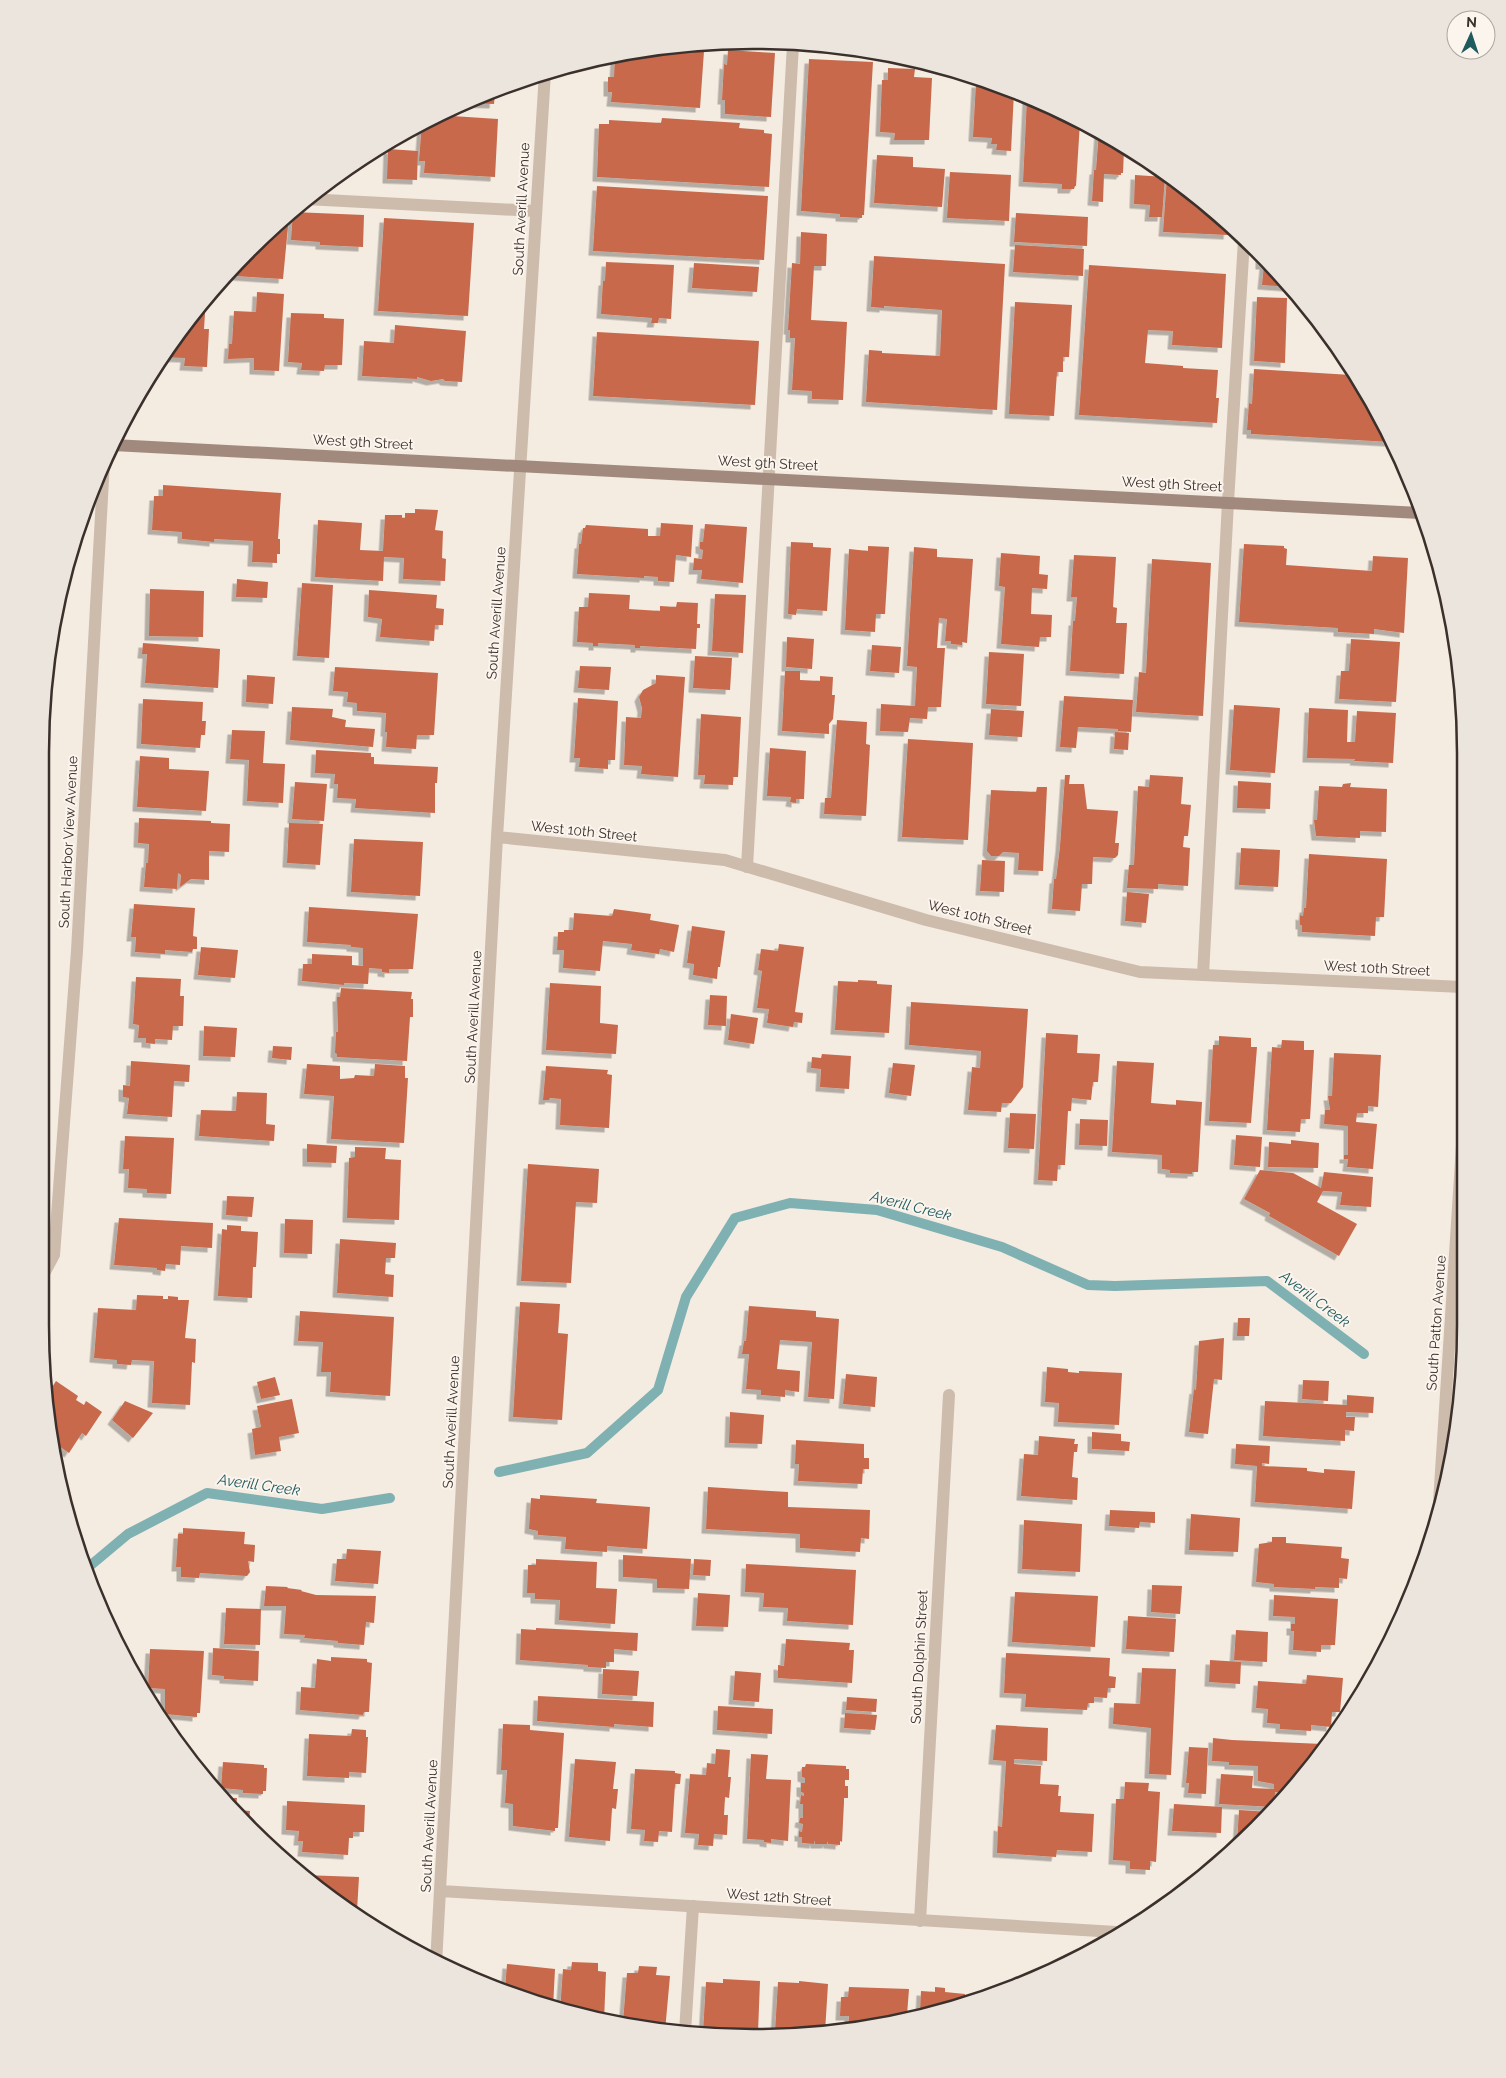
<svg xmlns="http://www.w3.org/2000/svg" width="1506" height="2078" font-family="Raleway,sans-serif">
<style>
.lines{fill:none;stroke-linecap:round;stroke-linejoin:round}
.stream{stroke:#7fb0b2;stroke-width:10}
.building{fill:#c8694b;filter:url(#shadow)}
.lane{stroke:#cdbbac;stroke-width:12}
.street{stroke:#cdbbac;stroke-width:12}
.secondary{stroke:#a18a7d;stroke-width:12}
.labels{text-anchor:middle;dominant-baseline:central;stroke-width:4;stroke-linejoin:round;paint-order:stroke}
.street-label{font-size:14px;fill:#3b302b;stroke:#fbf5ee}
.water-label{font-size:15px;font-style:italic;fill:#1f5a5e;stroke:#fbf5ee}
.rim{fill:none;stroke:#3b302b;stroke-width:2.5}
</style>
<defs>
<filter id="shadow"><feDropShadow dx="-4.5" dy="4.5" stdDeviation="0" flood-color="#0004"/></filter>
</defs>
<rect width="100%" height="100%" fill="#f4ebe1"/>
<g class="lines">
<path class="stream" d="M499,1472L587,1453L658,1390L686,1297L735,1218L790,1203L877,1210L1002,1247L1088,1285L1115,1286L1267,1281L1364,1354
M85,1570L128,1534L207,1493L322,1509L390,1498"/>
</g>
<path class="building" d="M663,49L704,51L700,108L611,102L612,92H608V77H614L615,57Z
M728,50L775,53L771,117L725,114V100H722L724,64L727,65Z
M809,59L873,62L864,215H862V218L840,217V214L801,211Z
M888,68L915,69L914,77L932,78L929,140H894L895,133L880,132L882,80H888Z
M992,82L1014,92L1011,151L996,150L997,144H991L992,138L973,137L976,83L991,84Z
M495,92L494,104L467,103Z
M1027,98L1080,122L1076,186H1075L1074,189H1062V184L1023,182Z
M453,108L452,116L498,119L495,177L424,173L425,161H419L422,123L437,114Z
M662,118L740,123L739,128L764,130V133L772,134L769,187L597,177L599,124H609V120L661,123Z
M1099,131L1109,135L1130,150L1124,149L1123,173H1121V175L1104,174L1103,202L1092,201L1094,170H1096Z
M388,149L418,151L417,180L387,179Z
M877,155L913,157V167L945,169L942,207L874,203Z
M950,172L1011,175L1009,221L947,218Z
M1135,175L1165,177L1162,217H1149L1150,205L1134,204Z
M1167,177L1223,217L1229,223L1228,235L1163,232Z
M597,186L768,196L764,260L593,251Z
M293,212L364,215L363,247L320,245V242L291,240Z
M1016,213L1088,217L1087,246L1014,242Z
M289,216L283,279L236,276L237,264Z
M384,218L474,223L468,316L378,311Z
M801,232L827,234L826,266H814L811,320L847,322L843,400L812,399V391L792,390L795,338H790V330H788L792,263L800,264Z
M1015,245L1084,249L1083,276L1013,272Z
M874,256L1005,264L997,410L866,402L869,350L882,351V353L940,356L942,310L884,306V308L871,307Z
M1260,257L1268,265L1289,287L1262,285L1264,265H1260Z
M606,262L674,265L671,319L659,318L658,323H651L652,318L601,314L603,281H605Z
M694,263L759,267L757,292L692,288Z
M1089,265L1226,274L1222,348L1172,345L1173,331L1148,330L1145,363L1183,366V368L1218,370L1216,398H1219L1217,423L1079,415Z
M257,292L284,294L279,371L254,370V358L228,359L229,344H232L234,311L256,312Z
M206,297L204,329H209L207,367L184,366L185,358L160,357Z
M1257,297L1287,298L1285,363L1254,361Z
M1015,302L1072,305L1069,357H1063V372H1057L1054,416L1009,414Z
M291,313L324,314V318L344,319L342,365H325L324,371L301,370L302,363L288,362Z
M395,325L466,331L462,382L445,381L443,379L431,381L417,377V379L362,376L364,341L394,343Z
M597,332L759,341L755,405L593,396Z
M1254,369L1351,375L1390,442L1251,434V430H1247L1249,403L1252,404Z
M163,485L281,493L278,539H280V554H277V563L252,562L253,541L214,539V542L182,539V532L152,530L154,496H163Z
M415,509L438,510L435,530L443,531L442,558L446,559L445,581L403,579L404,558L384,557L383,581L315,577L318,520L362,523L360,550L383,551L385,515H402V518H405V513H415Z
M661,523L693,525L691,557L676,555L674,582L658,581V577L644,576V578L577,574L579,544H581L583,528H585L586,525L648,529V536H660Z
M705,524L747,527L743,583L701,579L702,570H693L694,558L702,559L703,550L700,549V542H703Z
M791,542L813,543V547L831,548L827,611L797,609L796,615L788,614Z
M1244,544L1284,546V548L1287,549L1286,565L1372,571L1373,556L1408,558L1404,633L1374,629V634L1338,632V628L1239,622Z
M868,546L889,547L885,614H876L875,632L845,630L849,549L868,551Z
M914,547L937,549V557L973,559L967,643L962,642V645L951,644V641H945L947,619L939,618L937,648H945L941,707H928L927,719L910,718L908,732L880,731L881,704L915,706L917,667L907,666Z
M1001,553L1040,556L1039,574L1048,575L1047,589L1032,588L1031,614L1052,615L1051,637H1040L1039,647L1001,644L1005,587L999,586Z
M1074,555L1116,557L1113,607L1117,608L1116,623H1127L1124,674L1070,671L1073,621H1075L1077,597H1071Z
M1152,559L1211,563L1203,716L1136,712L1139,672L1146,673Z
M237,579L268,582L267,598L236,597Z
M302,583L333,585L329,658L297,656Z
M150,589L204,591L203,637L149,636Z
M369,590L437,595L436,608L444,609L443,625H435L434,641L380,637L382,619L368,617Z
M589,593L630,595L629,609L660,611V606L676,607L677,602L698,603L697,624H700V628H697L696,649L640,646V648H635V645L598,643V646H593V643L577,642L579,607H588Z
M715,594L746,595L743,653L712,651Z
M787,637L814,639L812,669L786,667Z
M1351,639L1400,642L1396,702L1339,699L1341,671H1349Z
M143,643L220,649L218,688L145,683L147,654H142Z
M872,645L901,647L899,673L870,671Z
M989,652L1024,654L1021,706L986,704Z
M695,656L732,658L730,690L693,688Z
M580,666L611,667L609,690L578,688Z
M335,667L438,673L434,735H417L416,749L386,747L387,732H385L386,713L357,711V703L347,702L348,692L333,691Z
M785,671H800V680L820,681V676L833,677L832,695H835L833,719L829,724V734L782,731Z
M247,675L275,677L273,704L246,702Z
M656,675L685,677L678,777L641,774L642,766L624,765L626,717L641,718L642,708L639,697L643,690L656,683Z
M1064,696L1133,700L1131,732L1118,731V729L1078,727L1076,748L1060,747Z
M578,698L618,701L615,760H608V769L579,767L580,758H574Z
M143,699L203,702L202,721H206L205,735H201L200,748L141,744Z
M1234,705L1280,708L1275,773L1230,770Z
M292,707L333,709L332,717L346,720L345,727L375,729L373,747L290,740Z
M1309,708L1348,710L1347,742H1355L1357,711L1396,713L1393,763L1354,761L1355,759L1307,758Z
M991,709L1024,711L1022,737L989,735Z
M701,714L741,717L738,777H733V785L704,784L705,775H698Z
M837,720L867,722L866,744L870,745L866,816L824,814L825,798H831Z
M232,730L265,731L263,763L285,764L283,803L247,801L249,760L230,759Z
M1115,732L1129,733L1128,750L1114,749Z
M908,739L973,743L968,840L902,837Z
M770,748L806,751L804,799H796V803L790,802L791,797L767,796Z
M316,750L371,753V757H374V764L438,767L437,783H435V813L355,808L356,799L337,798L338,784H334L335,774L315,773Z
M140,756L169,758V769L209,771L206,811L137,807Z
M1065,775H1070L1069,784H1084L1087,809L1118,811L1115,843H1119L1118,855L1115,858L1093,857L1092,884H1082L1080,911L1052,909L1054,879H1056L1060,847Z
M1150,775L1183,777L1181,804L1191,805L1188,836H1184L1183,847L1190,848L1188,886L1158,884V889L1127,888L1129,865H1134L1138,786L1149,787Z
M1238,781L1271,783L1270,809L1237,808Z
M295,782L327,784L324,821L292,819Z
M1351,783L1350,787L1387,789L1386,832L1360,831V838L1316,836L1314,820H1317L1319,786L1342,787L1343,784Z
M1037,787H1047L1043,871L1018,870L1019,853L1003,852L999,856H991L987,851L991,790L1036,792Z
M139,818L211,821V823L230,824L229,852L209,851V880L191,879L180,887L181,875L178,873L177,889L144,887L146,863H148L149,844L138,843Z
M289,823L323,824L320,865L287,863Z
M354,839L423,842L420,896L351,892Z
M1241,848L1280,850L1278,887L1239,885Z
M1309,854L1387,859L1384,917H1376L1375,936L1302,932V925H1300V915L1303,916L1304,908H1306Z
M982,860L1005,861L1004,892L980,891Z
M1127,892L1149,894L1146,923L1125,921Z
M134,904L195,908L193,936L197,937V949H193L192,952L165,950V954L135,952L136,937H131Z
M309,907L418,914L413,969H389V973L382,972V969L369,968L368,984L344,983V985L302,981L303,964H312V954L352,956V965L363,966V948L351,947V945L307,942Z
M614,909L651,914L650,920L679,925L674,952L660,949L659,954L631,950L632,944L603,941L600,971L563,968L564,950H557L558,932H564V930H573L574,913L612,916Z
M692,926L725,931L720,967H718L717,979L693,975L694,964L687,963Z
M779,944L804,947L795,1012L803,1013L802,1023L794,1022L793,1027L767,1023L769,1009L757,1008L762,971L758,970L761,949L778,951Z
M201,947L238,950L235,978L198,975Z
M136,977L181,979L180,996H184L183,1026H173L172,1040L155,1039V1044L146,1043V1038H138L139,1025L133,1024Z
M858,980L877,981V984L892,985L889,1033L835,1030L838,981L858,982Z
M550,983L601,986L600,1023L618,1025L616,1054L546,1050Z
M341,988L412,992L411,999H413V1017H410L407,1061L337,1057V1054L335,1053L336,1032H338L337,997H340Z
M710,995L727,996L726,1026L708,1025Z
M911,1002L1028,1009L1023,1087L1011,1103H1002L1001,1112L968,1110L972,1067L980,1068L981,1051L909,1045Z
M731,1014L758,1018L754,1044L728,1040Z
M204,1026L237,1028L235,1057L203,1056Z
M1046,1033L1078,1035L1077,1053L1100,1054L1098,1082H1093L1091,1100L1072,1098L1071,1111H1068L1065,1165H1058L1057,1181L1038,1180Z
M1219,1036L1251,1038V1047H1257L1251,1123L1209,1121L1213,1045H1219Z
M1282,1040L1304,1041V1050H1314L1310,1119H1301L1300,1132L1267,1130L1272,1047L1281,1048Z
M273,1046L292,1047L291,1060L272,1058Z
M1334,1053L1381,1055L1378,1107L1368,1106V1113H1357L1356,1122L1377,1124L1373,1169L1347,1167L1348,1159H1344V1155H1348V1126L1324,1124L1325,1110H1330L1328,1096H1332Z
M822,1054L851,1056L849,1089L820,1087L821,1069L811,1068L812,1057L821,1058Z
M131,1061L190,1065L189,1082L174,1081L172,1117L127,1114L129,1098L123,1097V1085L130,1086Z
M1117,1061L1154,1063L1151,1103L1176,1105V1100L1202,1102L1198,1172H1192V1174L1170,1173V1170L1162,1169V1155L1112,1152Z
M893,1063L915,1065L911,1096L889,1093Z
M307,1064L340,1066V1079L354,1078L355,1075L374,1076L375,1064L405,1066V1078H408L404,1143L331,1139L334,1096L304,1094Z
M546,1066L608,1070L607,1074L612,1075L609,1128L560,1125L561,1099L550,1098L549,1100H543Z
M237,1092L267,1093L266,1124L275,1125L274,1141L199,1136L201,1110L236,1111Z
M1010,1113L1036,1114L1034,1149L1008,1148Z
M1080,1119L1108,1120L1107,1146L1079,1145Z
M1236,1135L1262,1137L1260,1167L1234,1165Z
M125,1136L174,1138L171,1194L147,1193V1189L128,1188L129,1169H123Z
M1291,1140L1319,1143L1318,1168L1268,1167L1269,1142L1291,1144Z
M307,1144L337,1146L336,1163L307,1162Z
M355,1147L386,1148L385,1159L401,1160L399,1220L347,1218L349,1158L355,1157Z
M528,1164L599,1169L597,1203L576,1202L571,1283L521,1281Z
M1260,1170L1293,1173L1321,1188L1324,1172L1373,1177L1371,1207L1340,1205L1342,1192L1323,1191L1317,1202L1357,1224L1339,1256L1269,1216L1270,1213L1244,1199Z
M227,1196L254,1197L252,1217L226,1215Z
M119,1218L213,1223L212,1248L181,1246L180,1265L166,1264L165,1271L157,1270V1268L114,1265Z
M285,1219L313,1220L312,1254L284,1253Z
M227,1225L241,1226V1231L258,1232L256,1267H253L252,1298L218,1296L222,1229L227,1230Z
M340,1239L396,1243L395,1258H386L385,1274L394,1275L393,1297L337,1293Z
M137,1295L163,1296V1299H168V1296L178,1297V1300H189L185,1338L196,1339L195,1363L192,1362L190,1405L152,1403L154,1361L132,1360L131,1365L117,1364V1360L94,1358L98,1308L136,1310Z
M520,1302L560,1304L558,1333L568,1334L562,1420L513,1417Z
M749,1306L816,1311V1317L839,1319L834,1399L808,1397L812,1342L780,1340L777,1369L800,1371L799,1392L785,1390V1397L761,1395V1390L746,1389L749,1354H742L744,1341H746Z
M300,1311L394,1317L390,1396L330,1392L331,1372H321L323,1342L298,1341Z
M1238,1318H1250L1249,1336H1237Z
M1224,1338L1222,1380L1214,1379L1208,1434L1189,1432L1194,1389L1196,1390L1199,1341Z
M1047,1367L1068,1369V1372L1079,1373V1371L1122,1373L1119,1425L1058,1422L1059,1403L1045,1402Z
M846,1374L877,1377L875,1407L843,1404Z
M275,1377L280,1395L261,1399L257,1382Z
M1303,1380L1329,1381L1328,1401L1302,1399Z
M56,1381L78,1396L76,1400L84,1405L86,1401L102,1412L86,1436L82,1433L69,1453L56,1444L49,1392Z
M1347,1395L1374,1397L1373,1413L1346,1412V1417H1355L1354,1431L1345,1430V1441L1263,1436L1265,1401L1347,1405Z
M292,1399L299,1433L279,1437L281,1451L255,1455L252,1429L261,1427L257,1406Z
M125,1401L153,1413L133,1438L112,1420Z
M730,1412L764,1415L762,1444L729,1443Z
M1092,1432L1121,1434V1441L1130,1442L1129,1451L1092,1449Z
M1039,1436L1075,1439L1074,1444H1078L1077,1452H1074L1072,1477L1078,1478L1077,1500L1021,1496L1024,1454L1038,1455Z
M796,1440L864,1444V1458H869V1469H863L862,1484L798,1481L799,1464H795Z
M1236,1444L1270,1446L1269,1464L1262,1463V1466L1307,1468V1471L1324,1473V1469L1355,1471L1352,1509L1255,1502L1257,1466L1235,1464Z
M708,1487L788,1492V1507L870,1510L869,1539L861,1538L860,1552L800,1548V1534L706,1529Z
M540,1495L597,1499L596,1503L650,1507L647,1549L607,1546V1552L565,1549L566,1537L538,1535V1531L529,1529L531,1498L540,1499Z
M1110,1510L1155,1512V1523L1140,1522L1139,1528L1109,1526Z
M1191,1514L1240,1518L1238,1552L1189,1550Z
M1024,1520L1082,1524L1080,1572L1022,1569Z
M183,1528L245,1532L244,1544L255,1545L254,1562L248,1561L250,1572L247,1576L200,1573L199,1578L181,1577V1567H176L178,1534H183Z
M1272,1537H1286V1543L1342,1547L1341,1558L1349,1559L1347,1579L1339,1578V1588L1315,1587V1589L1274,1587V1584L1256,1582L1259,1544L1272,1542Z
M347,1549L381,1551L378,1584L335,1581L337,1559H346Z
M623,1555L691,1559L689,1589L657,1588V1579L623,1577Z
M536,1559L597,1562L596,1588L617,1589L615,1624L559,1620L560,1600L535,1599V1593H527L528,1565H536Z
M694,1559L711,1560L710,1576L693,1575Z
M746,1564L856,1570L853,1625L787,1621L788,1608L763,1607L764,1593L745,1592Z
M1152,1585L1182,1586L1180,1614L1151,1612Z
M266,1586L288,1587L287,1588L302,1590L301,1591L316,1595L376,1596L374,1623L366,1622L364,1645L338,1643V1641L304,1638L305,1635L284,1634L286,1606H264Z
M1015,1592L1098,1596L1095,1647L1012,1642Z
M698,1593L730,1595L728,1627L696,1626Z
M1274,1595L1338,1599L1335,1645H1321V1652L1293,1650L1294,1631H1291V1624H1295V1617L1273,1616Z
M226,1608L261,1609L260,1645L224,1644Z
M1128,1616L1176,1619L1174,1652L1126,1649Z
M536,1628L638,1633L637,1651L614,1649V1662H606V1668L588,1667V1665L520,1660L521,1629L536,1630Z
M1236,1630L1268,1632L1267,1662L1234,1660Z
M786,1639L850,1643L849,1650H854L852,1683L778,1678V1665L784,1666Z
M213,1648L259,1651L258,1681L224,1679V1676L212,1675Z
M150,1649L204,1651L200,1713H197V1717L165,1714V1689L148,1688Z
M1006,1653L1110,1658L1109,1676L1116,1677L1115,1688H1108L1107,1698L1094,1697V1703H1088L1087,1710L1025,1707L1026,1694L1004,1693Z
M331,1657L367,1659V1662L372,1663L369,1712H364L363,1715L300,1710L301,1687L315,1688L317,1659L331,1661Z
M1210,1660L1241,1662L1240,1684L1209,1682Z
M1142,1668L1176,1669L1171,1775L1149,1774L1151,1728L1113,1724L1114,1703L1140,1704Z
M603,1669L639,1671L637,1696L602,1694Z
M735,1671L761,1673L759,1702L733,1700Z
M1307,1675L1343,1678L1340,1712H1332L1331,1727L1311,1725V1731L1280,1729V1724L1267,1723L1268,1709L1256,1708L1258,1681L1306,1684Z
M538,1696L654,1702L653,1727L614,1724V1727L537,1721Z
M847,1697L877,1699L876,1712L846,1710Z
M718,1706L773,1709L772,1734L717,1730Z
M845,1713L877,1715L875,1730L844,1728Z
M503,1724L530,1725V1730L564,1733L558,1828H555V1831L513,1826V1804L505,1803L507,1770H501Z
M996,1725L1048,1728L1047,1761L1014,1759V1764L1041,1766L1040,1784L1059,1785L1058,1796H1061L1060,1812L1094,1814L1092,1852L1057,1850L1056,1857L997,1853L998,1826L1002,1827L1006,1761L993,1760Z
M352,1729L366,1730V1737H368L366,1773L349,1772V1778L307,1776L309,1734L351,1736Z
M1213,1738L1232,1740L1323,1744L1291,1793L1275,1792L1274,1807L1219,1804L1221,1774L1253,1776L1252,1788L1274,1789V1784L1258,1781V1766L1229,1765V1762L1212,1761Z
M1189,1747L1208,1748L1206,1794L1188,1793L1189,1783H1186Z
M716,1749L730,1750L728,1777H731L729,1798L725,1797L724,1815H728L727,1835L714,1834L713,1846L698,1845L699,1834L685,1833L690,1774L706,1775L707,1763L715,1764Z
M751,1754L768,1755L766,1779L791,1780L788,1841L771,1839V1843L764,1842V1840L747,1839Z
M575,1759L616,1762L613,1789H618L616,1809L612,1808L610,1841L569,1837Z
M223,1762L264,1765V1768H267L266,1791H263V1794L243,1793V1790L221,1788Z
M806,1764L846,1766V1769H849V1780H845V1786H848V1798H844V1802L842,1842L840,1841V1845L828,1844L827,1841V1844H815L814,1840V1844L802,1843V1837H799V1831L802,1832L803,1824L799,1823L800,1818H803V1804H800L801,1795L804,1796V1793L801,1792V1783H805V1778L802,1777V1767H805Z
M635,1769L675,1771V1773L681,1774L680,1784H675L672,1832L659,1831L658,1842L644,1841L645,1830L631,1829Z
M1125,1782L1149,1783L1148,1791L1160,1792L1156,1862L1150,1861V1870L1130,1869V1861L1113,1860L1116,1799H1124Z
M227,1798H237L236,1808L229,1800Z
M287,1801L365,1805L364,1832H353V1838H349L348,1855L302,1852L303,1841H298L299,1831L286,1830Z
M1174,1804L1222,1807L1221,1833L1172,1831Z
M238,1810L250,1811L249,1822L256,1823V1831Z
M1239,1810L1271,1812L1237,1844Z
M303,1875L359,1877L357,1911L326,1890Z
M572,1962L598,1963V1971L606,1972L604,2021L560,2011L563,1969L571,1970Z
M507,1964L555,1969L553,2008L505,1990Z
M639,1966L657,1967L656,1975L670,1976L665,2031L621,2024V2022H623L627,1973H638Z
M723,1979L760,1981L758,2032H703L706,1982L723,1983Z
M799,1981L828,1984L825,2032H775L778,1982L799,1983Z
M849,1987L909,1989L907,2015L848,2031L849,2016H840L841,1997H848Z
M935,1987L945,1988V1992L965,1994V2000L920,2012L921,1991L935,1992Z"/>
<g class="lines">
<path class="lane" d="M306,199L536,211
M747,867L793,44
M1203,975L1228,502L1244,240
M685,2032L693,1906"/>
<path class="street" d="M497,837L725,860L926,920L1140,972L1462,987
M40,1281L54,1255L77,951L104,461
M1438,1518L1463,1130
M441,1891L1116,1932
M920,1921L949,1395
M436,1964L497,837L545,73"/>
<path class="secondary" d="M113,445L1420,513"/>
</g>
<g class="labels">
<g class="street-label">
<text transform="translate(521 209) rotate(-87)">South Averill Avenue</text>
<text transform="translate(363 442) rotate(3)">West 9th Street</text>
<text transform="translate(768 463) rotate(3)">West 9th Street</text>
<text transform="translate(1172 484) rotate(3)">West 9th Street</text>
<text transform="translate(496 613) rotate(-86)">South Averill Avenue</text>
<text transform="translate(584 831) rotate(6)">West 10th Street</text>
<text transform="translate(68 842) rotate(-87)">South Harbor View Avenue</text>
<text transform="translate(980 917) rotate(14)">West 10th Street</text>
<text transform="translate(1377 968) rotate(3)">West 10th Street</text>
<text transform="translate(473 1017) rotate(-87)">South Averill Avenue</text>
<text transform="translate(1436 1323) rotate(-86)">South Patton Avenue</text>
<text transform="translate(451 1422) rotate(-87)">South Averill Avenue</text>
<text transform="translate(919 1657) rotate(-87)">South Dolphin Street</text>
<text transform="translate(429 1826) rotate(-87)">South Averill Avenue</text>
<text transform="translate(779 1897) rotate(4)">West 12th Street</text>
</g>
<g class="water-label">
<text transform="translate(911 1206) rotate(14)">Averill Creek</text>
<text transform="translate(1315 1299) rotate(37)">Averill Creek</text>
<text transform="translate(259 1485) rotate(8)">Averill Creek</text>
</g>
</g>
<path d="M0 0H1506V2078H0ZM753 49H753A704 704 0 0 1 1457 753V1325A704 704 0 0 1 753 2029H753A704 704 0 0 1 49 1325V753A704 704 0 0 1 753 49Z" fill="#ece5de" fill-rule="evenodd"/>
<path class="rim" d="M753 49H753A704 704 0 0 1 1457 753V1325A704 704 0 0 1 753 2029H753A704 704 0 0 1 49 1325V753A704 704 0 0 1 753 49Z"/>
<g transform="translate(1471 35) rotate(3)"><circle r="24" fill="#fbf5ee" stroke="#aea6a0"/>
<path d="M0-4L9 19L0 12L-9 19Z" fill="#1f5a5e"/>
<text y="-8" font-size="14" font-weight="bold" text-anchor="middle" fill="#3b302b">N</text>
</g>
</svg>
